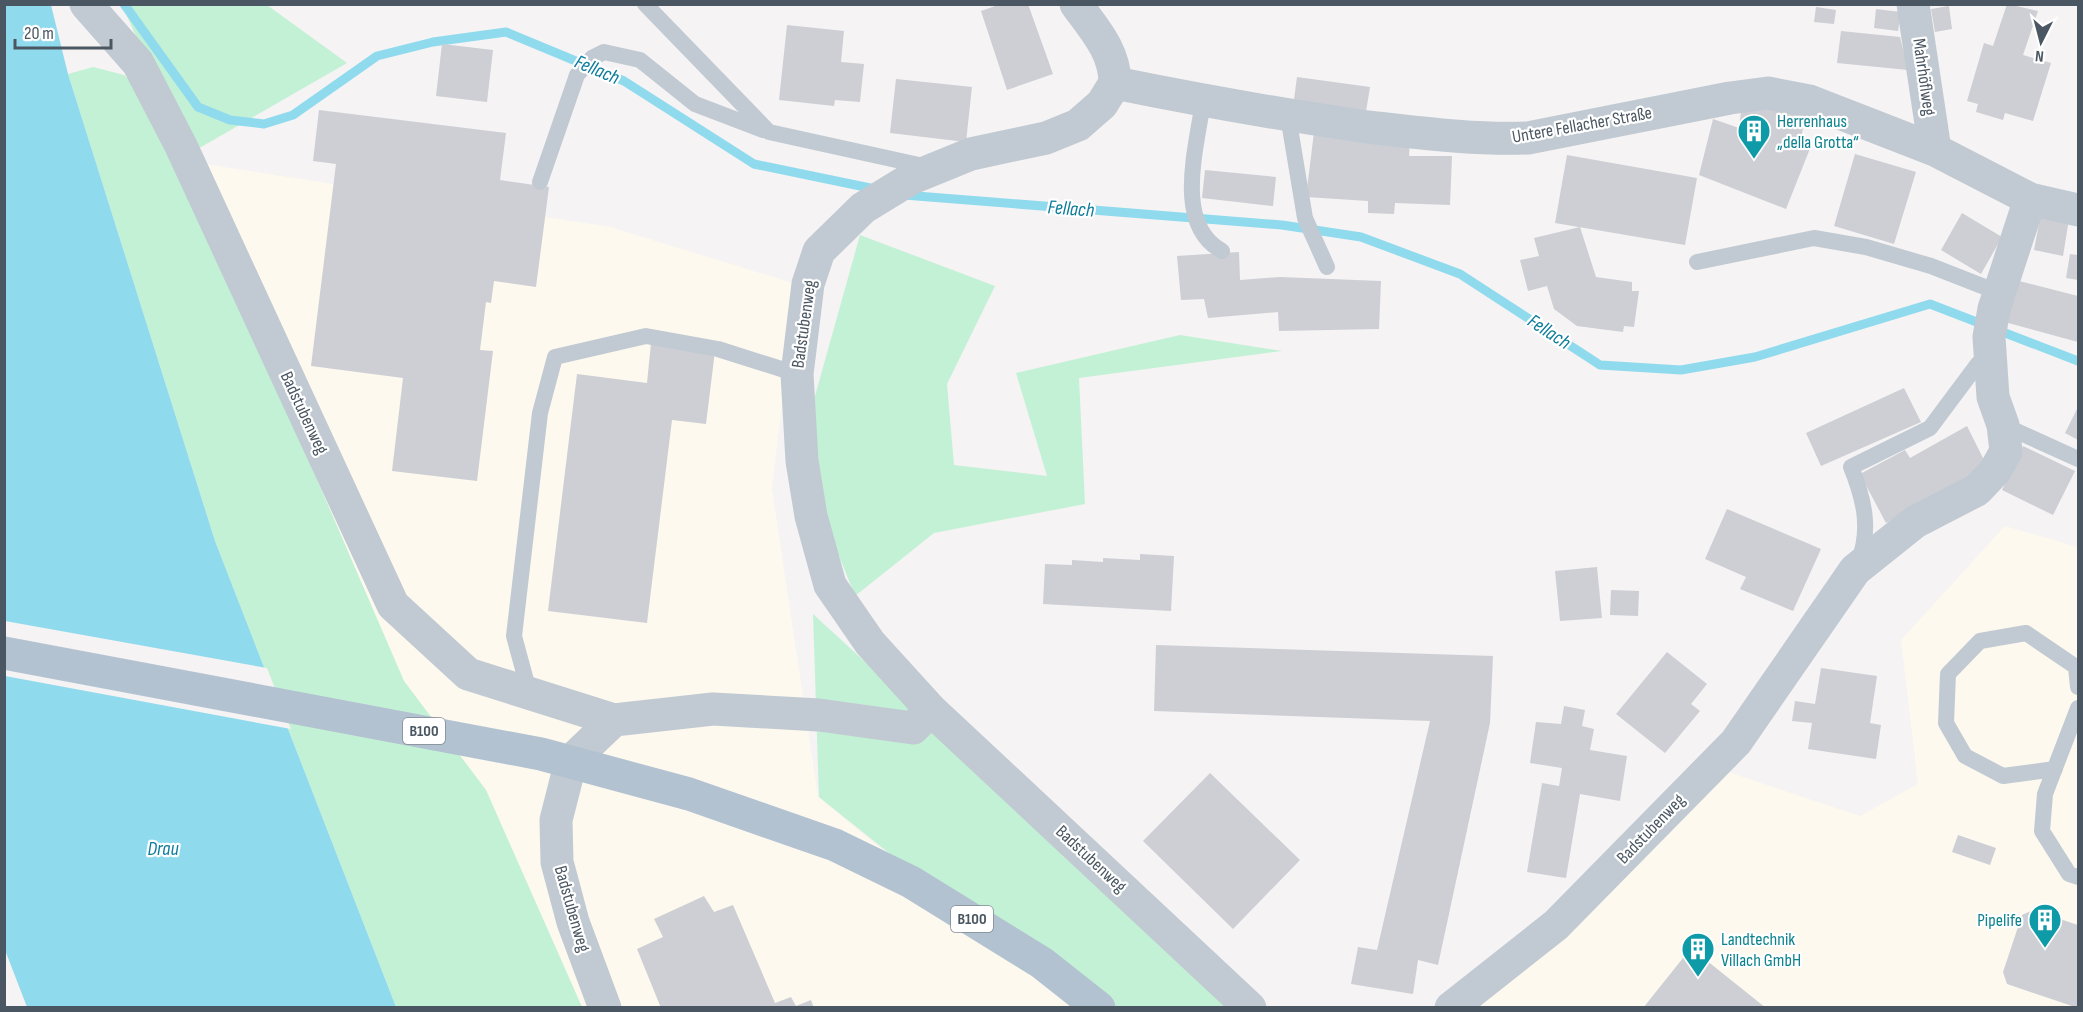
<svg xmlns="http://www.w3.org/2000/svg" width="2083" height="1012" font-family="'Sofia Sans Condensed',sans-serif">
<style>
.commercial{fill:#fdf9ef}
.green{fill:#c3f1d5}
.water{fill:#90daee}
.pier{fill:#f5f3f3}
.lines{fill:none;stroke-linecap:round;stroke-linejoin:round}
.stream{stroke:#90daee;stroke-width:9}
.building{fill:#cdcfd5}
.service{stroke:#c1cad2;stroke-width:16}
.minor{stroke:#c1cad2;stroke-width:33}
.primary{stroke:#b3c2d1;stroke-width:33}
.labels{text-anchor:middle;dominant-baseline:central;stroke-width:4.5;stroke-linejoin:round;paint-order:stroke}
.shield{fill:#fff;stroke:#808990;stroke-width:1.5}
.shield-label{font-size:16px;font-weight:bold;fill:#4a5661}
.street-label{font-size:18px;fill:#4a5661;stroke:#fff}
.culture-label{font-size:18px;fill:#0d838f;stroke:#fff;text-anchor:start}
.water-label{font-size:20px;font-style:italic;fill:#0c7c9b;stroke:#fff}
</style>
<rect width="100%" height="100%" fill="#f5f3f3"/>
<path class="commercial" d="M192,162L610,227L796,284L772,489L818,797L1074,1007H582L486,790L404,681L197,202Z
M2005,526L2078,547V1007L1446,1008L1725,771L1860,816L1918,784L1901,640Z"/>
<path class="green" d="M122,5H267L347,63L189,154Z
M93,67L124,75L138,88L197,202L404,681L486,790L582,1007H396L215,541L68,74Z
M860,235L995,286L947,384L954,465L1047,476L1016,373L1180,335L1282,351L1079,378L1085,504L934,533L855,596L832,538L808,421Z
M813,614L1240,1007H1081L819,797Z"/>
<path class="water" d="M5,5H51L68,74L215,541L396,1007H27L5,950Z"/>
<path class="pier" d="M5,621L267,668L291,729L5,676Z"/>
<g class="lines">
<path class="stream" d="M124,4L198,107L230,120L264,124L293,115L377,56L433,42L506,32L624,81L754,164L875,189
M904,195L1282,225L1361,237L1460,274L1600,365L1681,370L1755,357L1930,304L2078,361"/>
</g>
<path class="building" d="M1001,4H1028L1053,74L1007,90L981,11Z
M2007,4L2038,11L2023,55L2051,63L2033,121L2005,113L2003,120L1976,112L1978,104L1967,101L1984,43L1993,46Z
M1949,6L1952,29L1935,32L1931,9Z
M1816,7L1836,10L1834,24L1814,22Z
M1876,9L1901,12L1898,31L1874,28Z
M787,25L844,31L841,62L864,64L860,102L835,100L834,106L779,100Z
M1841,31L1900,37L1908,70L1837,63Z
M442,44L493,50L487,102L436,96Z
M1297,77L1370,87L1364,124L1292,114Z
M896,79L972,87L966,142L890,133Z
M1742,103L1806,109L1801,140L1811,146L1786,209L1699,175L1713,119L1739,128Z
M319,110L506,133L500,180L549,187L536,287L494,281L491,303L486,302L480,350L493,351L477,481L392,471L403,378L311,366L336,164L313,161Z
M1315,124L1410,139L1409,156H1452L1450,205L1395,203L1394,214L1368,213V201L1306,197Z
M1855,154L1916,172L1894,244L1834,226Z
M1567,155L1697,178L1685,245L1555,223Z
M1205,170L1276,177L1273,206L1202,198Z
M1962,213L2002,237L1981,274L1941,250Z
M2041,213L2069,219L2063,256L2034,250Z
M1580,227L1596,277L1632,282V291H1639L1634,327L1624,326L1623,332L1577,326L1554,309L1547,286L1528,291L1520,260L1539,256L1534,238Z
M1239,252L1240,280L1280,277L1381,281L1379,329L1279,331L1278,312L1208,318L1204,299L1181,300L1177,256Z
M2070,254L2078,255V280L2066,278Z
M2011,279L2078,296V342L2001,321Z
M651,343L715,351L706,424L672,420L647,623L548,611L577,374L647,383Z
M1904,388L1921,422L1821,466L1806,433Z
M2078,407V440L2065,433Z
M1967,426L1988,468L1886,523L1860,474L1905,450L1910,458Z
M2023,446L2075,471L2053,515L2002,490Z
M1727,509L1821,549L1793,611L1740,589L1746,577L1705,559Z
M1140,554L1174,556L1171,611L1043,604L1045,564L1072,565V560L1103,562V558L1140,560Z
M1597,567L1602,618L1560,621L1555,571Z
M1611,590L1639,591L1638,616L1610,615Z
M1156,645L1493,656L1490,723L1438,965L1418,960L1413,994L1351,984L1358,947L1377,950L1430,721L1154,711Z
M1667,652L1707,684L1691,704L1700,711L1665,753L1616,714Z
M1821,668L1877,676L1870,723L1881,725L1876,759L1808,749L1812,723L1792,721L1795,701L1815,704Z
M1564,706L1585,710L1582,726L1594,729L1590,750L1627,756L1620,801L1580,794L1566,878L1527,872L1542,783L1559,786L1562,768L1530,763L1536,722L1561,724Z
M1210,773L1300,860L1233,929L1143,841Z
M1958,835L1996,848L1990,865L1952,852Z
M704,896L714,912L733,905L775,1003L791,997L796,1006L811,1000L814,1008H661L637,949L663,937L654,919Z
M2033,910L2078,925V1008L2007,984L2003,972L2022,915Z
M1691,948L1766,1008H1643Z"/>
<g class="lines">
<path class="service" d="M645,4L769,132L928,167
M1203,101C1197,147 1173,224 1222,251
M1288,116L1305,218L1327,267
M540,182L577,75L592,58L604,52L640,60L695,104L763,130
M1697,262L1814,238L1866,247L1931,266L2000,293
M2003,425L2078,459
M1859,561C1871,528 1864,499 1851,467L1930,428L1977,365L1990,352
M530,695L514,636L540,413L555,357L646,336L718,349L797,374
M2078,708L2045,794L2042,831L2069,874L2078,877
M2055,769L2003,776L1965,756L1946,723L1948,674L1980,641L2026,633L2076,667L2078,687"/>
<path class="minor" d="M86,4L138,63L181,146L393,605L468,674L614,720
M1076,4C1094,29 1115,51 1115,83
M1913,4L1935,150
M1115,83L1102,104L1078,125L1046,138L971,154L912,178L863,208L819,251L808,284L797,374L802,461L811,516L830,585L870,643L931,710L1250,1008
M1115,83C1199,100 1283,115 1368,127C1422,133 1473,140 1528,138L1730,98L1768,93L1809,101L1935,150L2030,199L2078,210
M605,1008L573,922L557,862L556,820L571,761L614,720L713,709L819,715L913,728L931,710
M1451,1008L1556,925L1736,742L1855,570L1915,522L1977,490L1995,471L2006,451L2003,425L1993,397L1989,337L1994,309L2030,199"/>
<path class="primary" d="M4,653L541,754L689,794L835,845L911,882L1042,963L1099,1008"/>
</g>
<defs>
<g id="building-pin" transform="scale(1.725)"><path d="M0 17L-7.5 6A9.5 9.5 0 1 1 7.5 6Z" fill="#0f9aa8" stroke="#fff"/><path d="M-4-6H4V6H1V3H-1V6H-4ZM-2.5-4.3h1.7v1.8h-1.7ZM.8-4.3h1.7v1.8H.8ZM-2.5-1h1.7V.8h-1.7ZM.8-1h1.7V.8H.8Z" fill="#fff"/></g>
</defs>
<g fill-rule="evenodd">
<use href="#building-pin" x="1754" y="131"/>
<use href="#building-pin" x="2045" y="920"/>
<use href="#building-pin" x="1698" y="949"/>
</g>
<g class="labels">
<g class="shield">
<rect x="403" y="718" width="42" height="26" rx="4.5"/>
<rect x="951" y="906" width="42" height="26" rx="4.5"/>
</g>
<g class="shield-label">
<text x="424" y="731">B100</text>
<text x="972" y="919">B100</text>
</g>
<g class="street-label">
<text transform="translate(1924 77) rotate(82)">Mahrhöflweg</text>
<text transform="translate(1582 125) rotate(-10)">Untere Fellacher Straße</text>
<text transform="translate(804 324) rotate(-82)">Badstubenweg</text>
<text transform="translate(304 413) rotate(65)">Badstubenweg</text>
<text transform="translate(1651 829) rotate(-46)">Badstubenweg</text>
<text transform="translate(1091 859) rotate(43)">Badstubenweg</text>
<text transform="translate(572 909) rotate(74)">Badstubenweg</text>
</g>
<g class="culture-label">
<text x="1777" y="121">Herrenhaus<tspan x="1777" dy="21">„della Grotta“</tspan></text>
<text x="2022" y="920" text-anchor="end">Pipelife</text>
<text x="1721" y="939">Landtechnik<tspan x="1721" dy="21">Villach GmbH</tspan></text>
</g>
<g class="water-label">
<text transform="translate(597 70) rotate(23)">Fellach</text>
<text transform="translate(1071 209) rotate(4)">Fellach</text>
<text transform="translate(1549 332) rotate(33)">Fellach</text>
<text x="163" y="849">Drau</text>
</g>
</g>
<rect width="2083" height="1012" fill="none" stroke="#4a5661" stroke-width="12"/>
<g transform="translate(2041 42) rotate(186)" stroke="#ffffff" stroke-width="4.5" paint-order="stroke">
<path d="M0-4.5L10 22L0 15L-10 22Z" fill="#4a5661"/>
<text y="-9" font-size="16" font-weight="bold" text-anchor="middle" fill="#4a5661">N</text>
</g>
<path d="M15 39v9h96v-9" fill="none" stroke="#4a5661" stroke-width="3"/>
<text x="24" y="39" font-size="18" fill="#4a5661" stroke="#ffffff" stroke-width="4.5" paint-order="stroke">20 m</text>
</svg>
